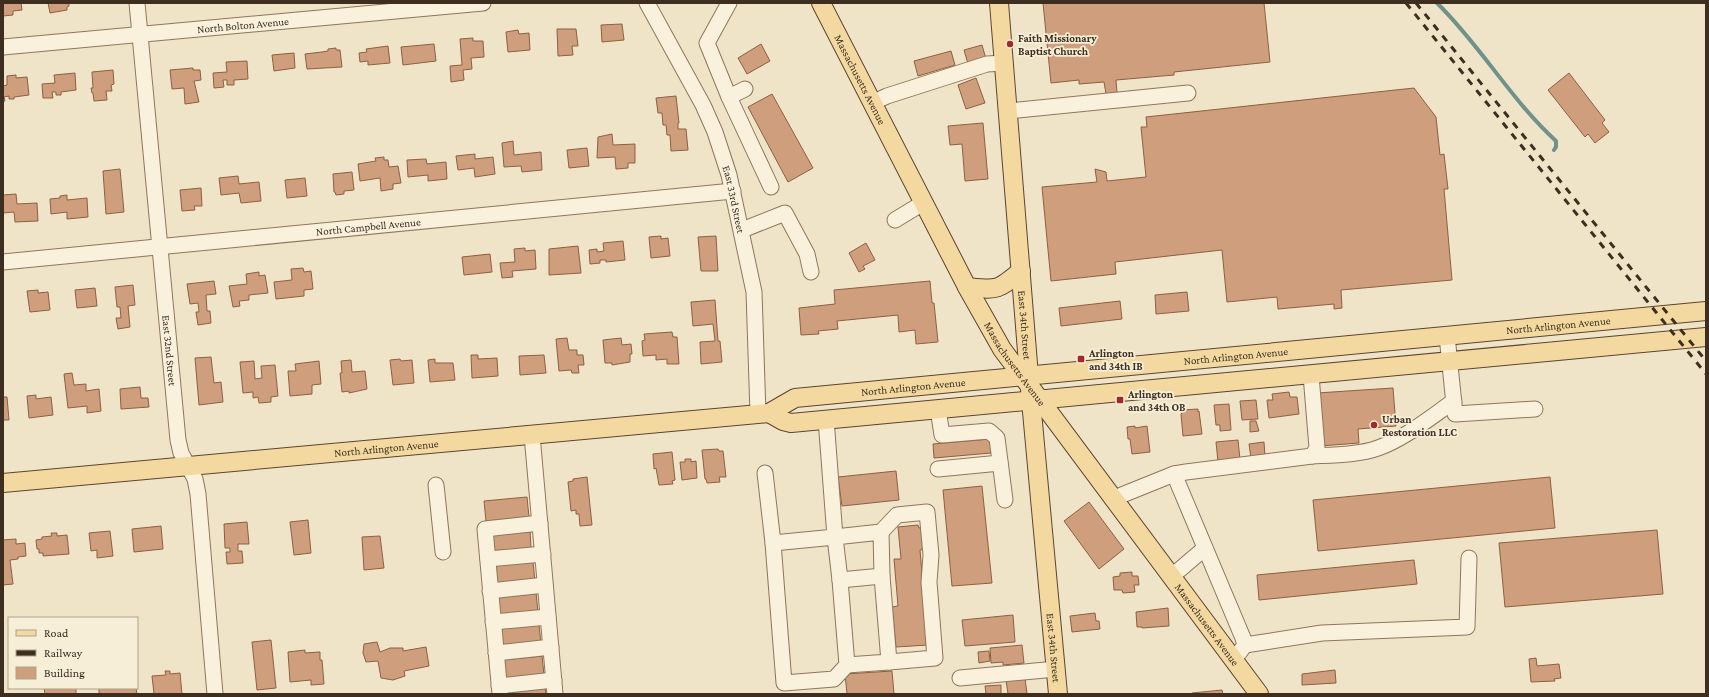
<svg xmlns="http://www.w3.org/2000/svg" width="1709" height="697" font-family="'Crimson Pro',serif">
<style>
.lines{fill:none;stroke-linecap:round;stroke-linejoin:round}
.stream{stroke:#6f938a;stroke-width:4}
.building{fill:#cf9f7d;stroke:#8d5f41}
.minor-casing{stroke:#8d765c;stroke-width:17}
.major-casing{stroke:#5b4430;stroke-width:20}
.minor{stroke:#faf1dc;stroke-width:15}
.major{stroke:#f3d9a0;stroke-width:18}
.rail{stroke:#3d2e20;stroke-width:3;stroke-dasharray:7 7;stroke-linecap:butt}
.poi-dot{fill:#9e2a2b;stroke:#f7eed8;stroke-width:1.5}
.labels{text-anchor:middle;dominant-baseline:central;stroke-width:3.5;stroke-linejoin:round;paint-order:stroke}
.street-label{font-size:11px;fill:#3d2e20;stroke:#f7eed8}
.poi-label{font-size:11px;font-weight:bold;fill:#3d2e20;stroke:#f7eed8;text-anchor:start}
</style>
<rect width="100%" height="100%" fill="#f0e4c8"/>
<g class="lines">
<path class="stream" d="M1437,3C1481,46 1511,100 1556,141V147L1554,150"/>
</g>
<path class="building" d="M3,3H21L22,10L13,11V15L3,16Z
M48,3H69V6L67,7V10L50,13Z
M1043,3H1264L1270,62L1174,72V75L1116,80L1117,93L1106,94L1104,82L1079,84V80L1051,83Z
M622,24L624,40L602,42L601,25Z
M557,29H576L578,46H572L573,55L558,56Z
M518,30L519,34L529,33L530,50L508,52L506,32Z
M473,38V41H483L484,57L471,58L472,69L463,70L464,80L451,82L450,66L462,65L460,39Z
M434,44L436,61L403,65L401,47Z
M761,44L770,61L747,74L738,58Z
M982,45L986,59L968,64L964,50Z
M388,46L390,63L368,65V61L360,62L359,53L367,52L366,49Z
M336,48V50H340L342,67L307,69L305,54L322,52L328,51V49Z
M951,51L955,65L918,76L914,61Z
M294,53L295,68L274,71L272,55Z
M247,61L248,79L234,80V85H227V80H223L224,87L214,88L213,73L227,72L226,62Z
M193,68V70H200L201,80L194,81L199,102L185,104L184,88L172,89L170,70Z
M113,70L114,84L111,85L112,91H106L107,100L94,101L93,93H92L91,88H93L92,72Z
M75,73L76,90L61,92V95H56V92H52L53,98H43L42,84L55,83L54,75Z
M1569,73L1605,120L1602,123L1609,132L1595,143L1588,134L1585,137L1548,90Z
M16,75V78L27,77L29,95L14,97V99H9V96L4,97L5,101H3V86L7,85V76Z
M976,78L985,103L966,109L958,85Z
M1414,88L1436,117L1440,155L1444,154L1448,189H1444L1452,280L1341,290L1342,308L1334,309V304L1278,309L1277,297L1227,302L1222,250L1115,262L1116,274L1051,281L1042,187L1097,182L1095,169L1106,172L1107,181L1146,177L1141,127H1147L1146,117Z
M772,94L813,168L788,182L748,107Z
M676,96L679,123H678V129H686L688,150L671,151L670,135H667L666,125H663L662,113H658L656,98Z
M983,123L988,179L965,181L962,144L950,145L948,126Z
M612,134L613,145L635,144V163H628V168L616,169L615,157L597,158L598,137Z
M513,141L514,155L541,152L542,170L522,172L521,166L504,167L502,143Z
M587,148L589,166L569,168L567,150Z
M475,154V159L493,157L495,174L475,177L474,168L458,170L456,156Z
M384,157V160H388L389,167L398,166L401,183L393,184V189L381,191L380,178L360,181L358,164L376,161L375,158Z
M426,159L427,164L446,162L447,179L428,181V175L408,177L407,160Z
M120,169L124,212L106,214L103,171Z
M352,172L354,190L344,191V194L336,195L335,192H334L333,174Z
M238,176L239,184L259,182L261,201L241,203L239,193L221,195L219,178Z
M305,178L307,196L287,198L285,180Z
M201,188L202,206H194L195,210L182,211L180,190Z
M16,194L17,204L37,203L38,221L15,222L14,212L3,213V195Z
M67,195V200L87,198L88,217L67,219V212L51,214L50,199L60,198V196Z
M661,236V239L668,238L670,256L651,258L649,237Z
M716,236L718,271H701L698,237Z
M623,241L625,260L606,262V260H600V263L590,264L589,250L597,249V252L604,251L603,243Z
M866,243L875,260L863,266L865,269L859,272L849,253Z
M578,246L581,273L549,275V249Z
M525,248V251L535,250L536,269L512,271L513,277L502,278L500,263L515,262L514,249Z
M490,254L492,272L464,275L462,257Z
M303,268L304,272L311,271L313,289L304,290V296L276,299L274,282L292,280L291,269Z
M259,272V276L265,275L268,293L249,295V300L239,301L240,306L233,307L229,286L247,284L246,274Z
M214,281L216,294L206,295L207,311H210L211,323L198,325L196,312H199L198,303L190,304L187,284Z
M930,281L932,303H934L938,342L916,344L915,330L899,332L898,315L837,321L838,329L818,331L819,334L801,335L799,308L835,304L834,290Z
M133,285L135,305L128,306L130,327L118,329L116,318H121L120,307H117L115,287Z
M95,288L97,306L77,308L75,290Z
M38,290V293L48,292L50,310L30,312L27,291Z
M1187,292L1189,311L1156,314L1155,295Z
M715,300L718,341H720L722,362L701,364L700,342L715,341L713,324L693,326L691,302Z
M1120,301L1122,319L1061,326L1059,308Z
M672,332L673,337H677L679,364H667V359L656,360V355L643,356L642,341L645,340L644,334Z
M567,338L569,350H577V355H583L584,365H578L579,373H572L571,370L559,371L556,339Z
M621,338L622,345L631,344L632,354H630V362L612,365V363H605L603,340Z
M471,355H478V359L497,358L498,376L472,378Z
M544,355L546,373L520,375L519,356Z
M211,357L214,383L221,382L223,402L199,405L195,358Z
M400,359L401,361L412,360L414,383L393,385L390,360Z
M435,359V363H453L455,380L430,382L428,360Z
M351,360L352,372L365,371L367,389L349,393V391L342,392L340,373H342L341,361Z
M254,361L255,379L262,378L261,366L275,365L278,396L271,397V402L259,403L258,397L253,398V392L243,393L240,362Z
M319,361L321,384L312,385V394L290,396L288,371H296L295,364Z
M72,373L74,385L86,384V391L99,389L101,411L87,413V406L68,408L64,374Z
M140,387L141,398H148L149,407L121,409L120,389Z
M1393,388L1396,426L1358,429L1359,443L1320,446L1317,393Z
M1289,392L1290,397H1297L1299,414L1269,418L1267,400H1273L1272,394Z
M36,395V399L51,397L53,415L29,418L27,396Z
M3,397H7L9,420H3Z
M1256,400L1258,419L1242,420L1240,401Z
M1229,404L1231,430L1220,431V425H1216L1214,405Z
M1198,409V412L1199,411L1202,434L1183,436L1181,414L1182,413V410Z
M1250,421H1256L1259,431L1250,432Z
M1135,426V428L1147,426L1150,452L1132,454L1130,439H1128L1127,427Z
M990,439L991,453L934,458L933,444Z
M1238,440L1240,460L1218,462L1216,442Z
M1264,442L1265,456L1251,458L1249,444Z
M718,449L719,451H723L726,477H719L720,482L707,483L706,479H705L702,450Z
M672,452L675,480L672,481L673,484L659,485L656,468L654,469L653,454Z
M685,459H691V462L696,461L697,478L682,480L680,462H685Z
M896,471L899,500L842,506L838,477Z
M587,477L592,525L580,526L579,514H576V510L571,511L568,482L573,481V479Z
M1550,477L1555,528L1318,551L1313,500Z
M982,486L992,583L952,586L943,490Z
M527,497L529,517L486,521L484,501Z
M1089,502L1124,549L1099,569L1064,521Z
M308,520L311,553L294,555L290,522Z
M247,522L249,544H238V551H242L243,563L227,564L226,552H230V548H225L224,524Z
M918,525L919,528L924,527L926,549L920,550L928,645L896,647L892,607L898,606L894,559H901L898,527Z
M161,526L163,549L134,552L132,529Z
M530,530L531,549L491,553L489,534Z
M1657,530L1663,594L1505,607L1499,543Z
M110,531L113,556L97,558V550L91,551L89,533Z
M51,533H57V536L67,535L69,554L43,556V553H39V549H37L36,540L42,539V537L52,536Z
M380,536L384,568L364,570L362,537Z
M16,539V544L25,543L26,556L18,557V559L10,560L13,584L3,585V540Z
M1414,560L1417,584L1259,600L1257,575Z
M533,562L535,581L494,585L493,566Z
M1132,572V576H1138L1139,585H1134L1135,592L1123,593L1122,590H1114L1113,577L1120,576V573Z
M536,593L538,612L497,616L496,597Z
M1168,608L1169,626L1142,628V627H1137L1136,612Z
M1095,613L1096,621H1099L1100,629L1072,632L1070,616Z
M1013,615L1015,642L965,646L962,620Z
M539,625L541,644L500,648L499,629Z
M271,640L276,688L257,690L252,642Z
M377,642L380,652L390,648H403V651L426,647L429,666L404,671L405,676L393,680L381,678L378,661L366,662L363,653L364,644Z
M1022,645L1024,663L1003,665V662L991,663L990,648Z
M305,650V653L320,652V660H322L324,684L311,685V680L290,682L288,652Z
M989,651L990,661L979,663L978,652Z
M542,656L544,675L504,679L502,660Z
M1536,658L1537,666L1559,664L1561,678L1554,679L1555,681L1531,682L1529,659Z
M1335,670L1336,683L1302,685V674Z
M165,671H170V674L180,673L182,694H154L152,676L166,675Z
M892,671L894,694H847L845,674Z
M1025,678L1027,694H1008L1006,680Z
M1001,685V694H986L985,686Z
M545,687L546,694H505V691Z
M44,688H76V694H45Z
M99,688H136L137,694H99Z
M1222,690L1223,694H1192V693Z"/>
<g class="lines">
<g class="minor-casing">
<g id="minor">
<path id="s1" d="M137,3L178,440L181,453L195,479L198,494L215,694"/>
<path id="s2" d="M647,3L703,105L715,132L729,175L754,292L758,414"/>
<path d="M729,3L707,43L729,97"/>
<path id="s3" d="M3,47L483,3"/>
<path d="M745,89L729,97L771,187"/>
<path d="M872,103L887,96L987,64L1004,63"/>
<path d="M1008,111L1188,93"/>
<path d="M895,220L923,203"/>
<path d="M742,230L785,213L807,254L811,272"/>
<path id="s4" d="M3,262L733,191"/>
<path d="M1447,336L1455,414L1535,409"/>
<path d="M938,409L942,435L989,431L997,438L1005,500"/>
<path d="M532,435L555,694"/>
<path d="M1312,456C1332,455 1359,455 1378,448C1404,439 1431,417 1454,401"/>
<path d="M938,469L1000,463"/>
<path d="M765,473L773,543L835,537L840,580L882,576L881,532L835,537L826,419"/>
<path d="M1174,474L1243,638L1245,645L1239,653"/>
<path d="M436,485L443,552"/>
<path d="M1112,499L1174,474L1186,472L1312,456L1317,448L1311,375"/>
<path d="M881,532L897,515L927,512L931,555L929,582L935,658L889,662"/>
<path d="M773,543L784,683L834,679L847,665L840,580"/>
<path d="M488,559L543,554"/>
<path d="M1171,577L1205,548"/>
<path d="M490,591L545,585"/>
<path d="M493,622L548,617"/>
<path d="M1245,645L1322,633L1467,627L1469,558"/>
<path d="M496,653L551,647"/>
<path d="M847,665L889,662L882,576"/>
<path d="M960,678L1056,669"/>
<path d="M499,686L554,680"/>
<path d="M500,694L485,529L540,523"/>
</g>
</g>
<g class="major-casing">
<g id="major">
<path id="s5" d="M821,3L967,287L1002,349L1259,694"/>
<path id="s6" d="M999,3L1031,401L1058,694"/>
<path d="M967,287C998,290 997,291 1021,271"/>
<path d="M769,413L783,421L791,423L1706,337"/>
<path id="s7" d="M3,483L769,413L795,398L1706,311"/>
</g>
</g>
<use href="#minor" class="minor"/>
<use href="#major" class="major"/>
<path class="rail" d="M1406,3L1706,374
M1416,3L1706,361"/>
</g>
<g class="poi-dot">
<circle cx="1010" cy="44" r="4"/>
<rect x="1077" y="355" width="8" height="8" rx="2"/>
<rect x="1116" y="396" width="8" height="8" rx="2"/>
<circle cx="1374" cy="425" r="4"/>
</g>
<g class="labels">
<g class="street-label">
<text stroke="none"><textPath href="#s3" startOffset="241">North Bolton Avenue</textPath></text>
<text stroke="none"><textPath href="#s5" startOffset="86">Massachusetts Avenue</textPath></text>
<text stroke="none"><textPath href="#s2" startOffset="216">East 33rd Street</textPath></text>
<text stroke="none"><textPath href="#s4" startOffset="367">North Campbell Avenue</textPath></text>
<text stroke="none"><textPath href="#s6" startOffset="323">East 34th Street</textPath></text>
<text stroke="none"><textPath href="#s7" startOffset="1566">North Arlington Avenue</textPath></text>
<text stroke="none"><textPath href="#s1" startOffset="349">East 32nd Street</textPath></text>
<text stroke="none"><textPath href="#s7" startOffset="1242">North Arlington Avenue</textPath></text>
<text stroke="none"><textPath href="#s5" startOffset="410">Massachusetts Avenue</textPath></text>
<text stroke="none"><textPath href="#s7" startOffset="918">North Arlington Avenue</textPath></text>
<text stroke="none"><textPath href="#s7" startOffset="385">North Arlington Avenue</textPath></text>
<text stroke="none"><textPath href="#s5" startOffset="734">Massachusetts Avenue</textPath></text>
<text stroke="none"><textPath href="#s6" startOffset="647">East 34th Street</textPath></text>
</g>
<g class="poi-label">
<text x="1018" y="38">Faith Missionary<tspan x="1018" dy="13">Baptist Church</tspan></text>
<text x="1089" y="353">Arlington<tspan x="1089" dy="13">and 34th IB</tspan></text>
<text x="1128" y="394">Arlington<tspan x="1128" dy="13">and 34th OB</tspan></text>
<text x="1382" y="419">Urban<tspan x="1382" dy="13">Restoration LLC</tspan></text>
</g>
</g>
<rect width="1709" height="697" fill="none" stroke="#3d2e20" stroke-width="8"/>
<rect x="8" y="617" width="130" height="72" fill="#f7eed8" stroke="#ada18e"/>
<rect x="16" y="630" width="20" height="6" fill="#f3d9a0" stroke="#ada18e"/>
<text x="44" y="637" font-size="12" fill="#3d2e20">Road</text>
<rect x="16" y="650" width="20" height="6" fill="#3d2e20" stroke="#ada18e"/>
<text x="44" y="657" font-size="12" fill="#3d2e20">Railway</text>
<rect x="16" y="667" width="20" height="12" fill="#cf9f7d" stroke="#ada18e"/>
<text x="44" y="677" font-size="12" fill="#3d2e20">Building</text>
</svg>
